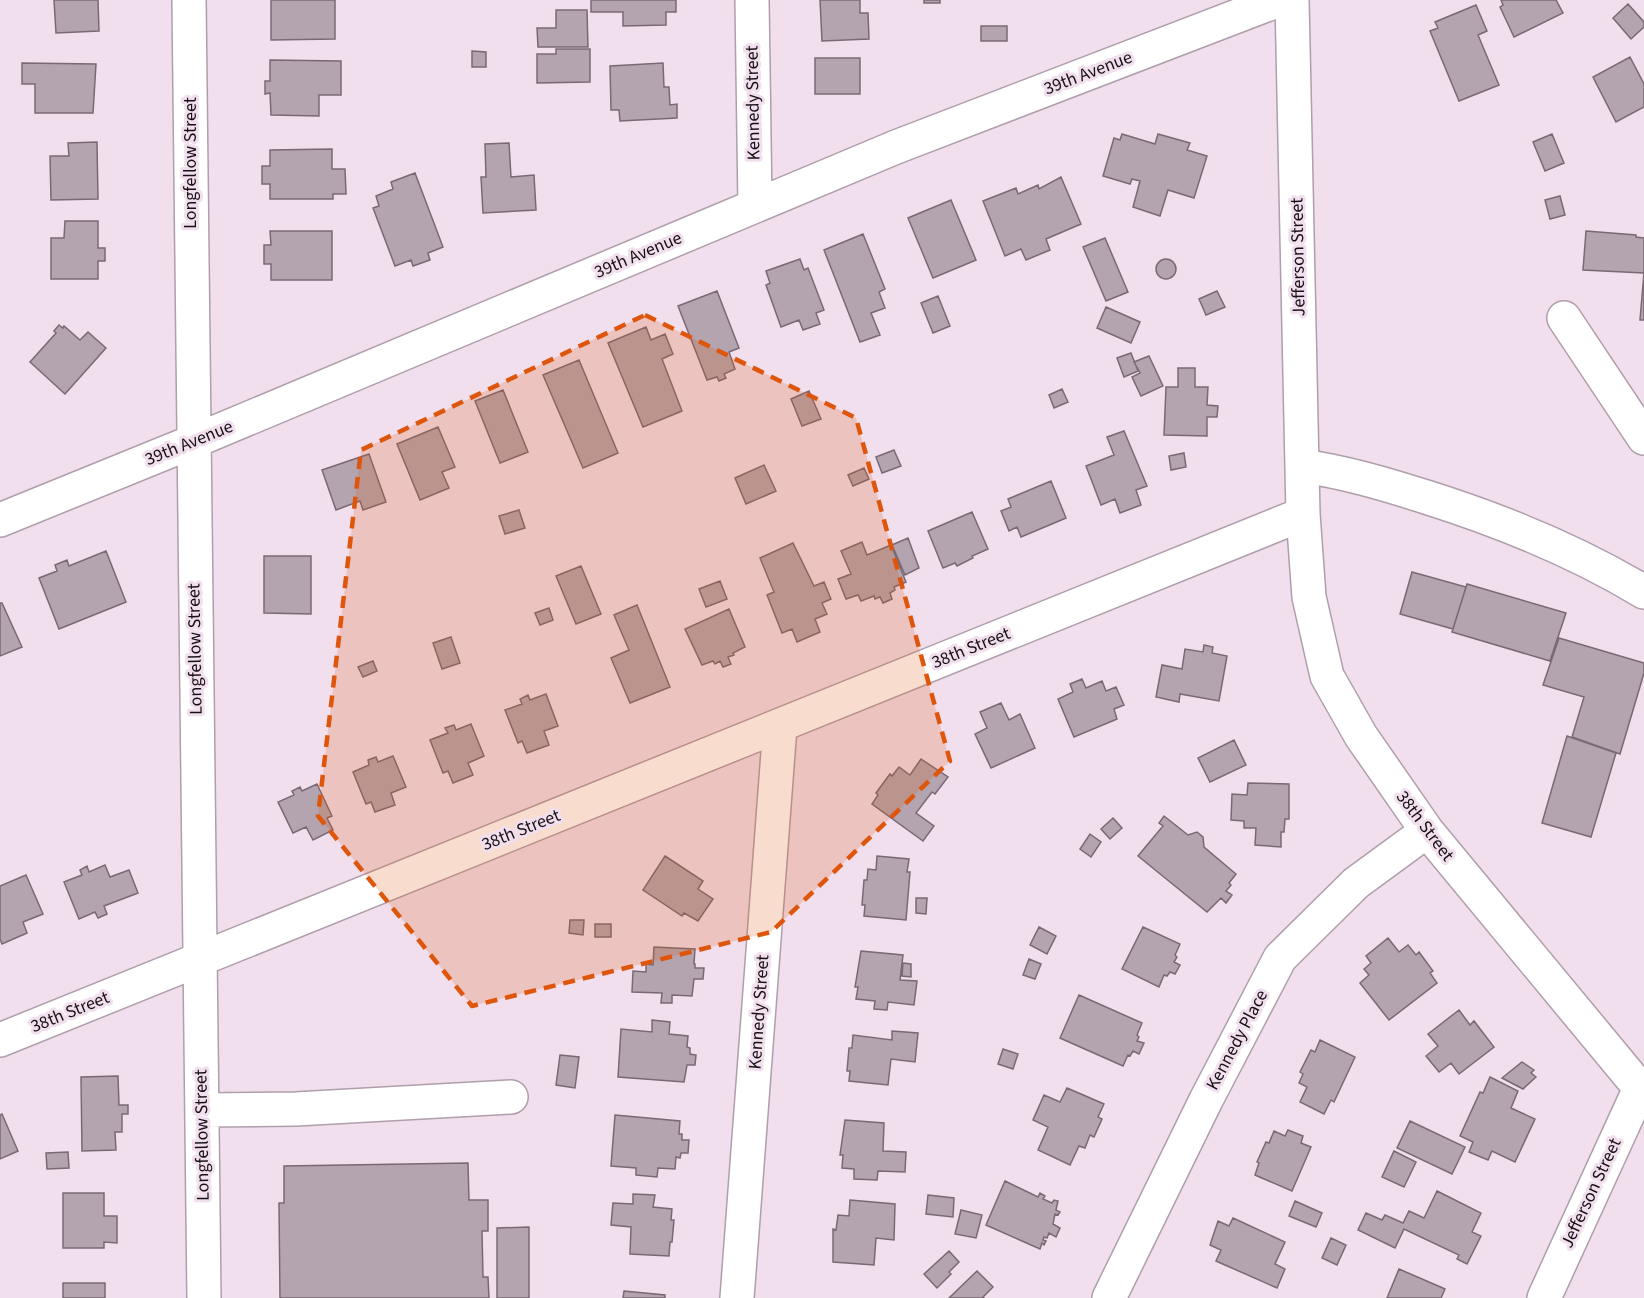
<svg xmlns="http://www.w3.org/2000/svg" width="1644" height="1298" font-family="'Source Sans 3',sans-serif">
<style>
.building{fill:#b4a4b0;stroke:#796975;stroke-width:1.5}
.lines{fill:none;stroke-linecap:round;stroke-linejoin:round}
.minor-casing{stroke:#af9eab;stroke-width:36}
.minor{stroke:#fff;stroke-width:33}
.marked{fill:#de550c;fill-opacity:0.2;stroke:#de550c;stroke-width:4.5;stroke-dasharray:12 8;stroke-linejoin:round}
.labels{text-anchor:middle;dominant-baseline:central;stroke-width:6;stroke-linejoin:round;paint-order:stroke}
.street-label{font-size:18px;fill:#161015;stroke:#f1dfed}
</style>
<rect width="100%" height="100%" fill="#f1dfed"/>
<path class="building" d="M54,0H98L99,31L56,33Z
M271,0H335V39L271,40Z
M591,0H676V12H666V25L623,26V12H591Z
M820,0H860V13H868L869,39L822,41Z
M924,0H940V3H924Z
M1501,0H1556L1563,13L1514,37L1500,7L1503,5Z
M1628,4L1644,22V27L1631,39L1613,18Z
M1476,5L1487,31L1478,35L1499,85L1459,101L1430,31L1438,28L1435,22Z
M556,10H587L588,47H538L537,28H556Z
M981,26H1007V41H981Z
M556,49H590V82L537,83V54H556Z
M472,51L486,52V67H472Z
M1630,57L1644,84V107L1616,122L1593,77Z
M815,58H860V94H815Z
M270,60L341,61V95H319V116L271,115L270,93L265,94V81H270Z
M22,63L96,64L93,113H35V84H22Z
M663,63L664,87H669L670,105L677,104V118L620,121L619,110H611L610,66Z
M1122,134L1155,144L1158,134L1190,143L1187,150L1207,156L1194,198L1168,190L1160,216L1133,207L1140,181L1132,179L1130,184L1103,176L1114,138L1120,140Z
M1552,134L1564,163L1545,171L1533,142Z
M97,142L98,199L51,200L50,156H69L68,143Z
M509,143L511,177L534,175L536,210L483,213L481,177H486L485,144Z
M332,149V169H345L346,194H333V199H270V184H262V166H270V150Z
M415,173L443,247L428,253L430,260L413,266L411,260L395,266L373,208L379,206L376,196L393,189L391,182Z
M1061,177L1081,224L1046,239L1050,250L1026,260L1021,249L1005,256L983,201L1016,188L1018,194L1038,185L1039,189Z
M1560,196L1565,215L1550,219L1545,200Z
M951,200L976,260L933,278L908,218Z
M65,221H98V248H105V261H98V279H51V238H64Z
M270,231H332V280H271V264H264V245H271Z
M1586,231L1636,235V237L1644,238V320H1640L1644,273L1583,270Z
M863,234L885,289L879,292L885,308L871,313L880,335L860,342L824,250Z
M1105,238L1128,292L1106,301L1083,247Z
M1156 269a10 10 0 1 1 20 0a10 10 0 1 1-20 0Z
M800,259L804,270L808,268L824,310L816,313L820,324L803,330L799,320L781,327L766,285L770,283L766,271Z
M717,291L739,348L729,352L735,369L724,374L726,378L719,381L717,377L707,380L678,306Z
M1217,291L1225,307L1206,315L1199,299Z
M938,296L950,326L933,333L921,303Z
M1106,307L1140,322L1131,343L1097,328Z
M59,325L63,328L64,326L80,340L88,332L106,348L65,394L30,362L56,333L54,331Z
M646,327L651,340L665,334L673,354L662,359L682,411L643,427L608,343Z
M1131,353L1138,371L1124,377L1117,358Z
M1149,356L1163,386L1141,396L1132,377L1140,373L1134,362Z
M579,360L618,453L583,468L543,375Z
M1178,368H1195V387H1208L1207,405L1218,406L1217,417H1207V436L1164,435L1166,387H1178Z
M1062,389L1068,402L1054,408L1049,395Z
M503,390L528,452L500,463L475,401Z
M809,391L821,419L802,426L791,399Z
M438,427L455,467L442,472L449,488L420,500L397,444Z
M1124,431L1147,486L1136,490L1141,505L1120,513L1115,499L1101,505L1086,466L1114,455L1107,437Z
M894,450L901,466L882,473L876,457Z
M1184,453L1186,467L1171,470L1169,456Z
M369,454L386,502L363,510L360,501L336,510L322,470Z
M764,465L776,491L746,504L735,478Z
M864,468L869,479L853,486L848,475Z
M1051,481L1066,518L1021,537L1017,527L1009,531L1001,511L1011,507L1008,499Z
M519,510L525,528L505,534L499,516Z
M972,512L988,549L972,556L973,558L957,566L955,563L943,568L928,531Z
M908,538L919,568L905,575L892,545Z
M862,542L867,555L891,545L906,582L894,587L895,590L890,593L892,599L883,603L880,597L875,599L874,596L861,601L858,595L846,599L838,579L851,574L841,551Z
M793,543L814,586L824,582L831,599L822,603L827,614L815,619L820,632L797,642L792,629L782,633L767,595L774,592L760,558Z
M106,551L126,602L59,629L39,578L57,571L55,565L67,560L69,566Z
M264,556H311V614L264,613Z
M581,566L601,614L576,624L556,576Z
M1412,572L1466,587L1453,629L1400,614Z
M720,581L727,599L706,607L699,589Z
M1467,584L1566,613L1550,661L1452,632Z
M0,603H2L22,647L0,656Z
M637,605L670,687L630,703L611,658L629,650L614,615Z
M549,608L553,620L540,625L535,613Z
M729,609L745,647L733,653L734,655L728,657L731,664L723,667L720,661L715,664L713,661L702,665L685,629Z
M451,637L460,663L442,669L433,643Z
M1559,638L1644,663V673L1620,754L1572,737L1584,697L1543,685Z
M1204,645L1213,647L1212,653L1227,656L1219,701L1180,694L1179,702L1156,697L1162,665L1182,669L1185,649L1203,652Z
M373,661L377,671L363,677L358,667Z
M1082,679L1086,688L1102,681L1106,691L1116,687L1124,705L1114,709L1117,719L1074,737L1058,699L1073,692L1070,684Z
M546,694L558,726L544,731L549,745L527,753L522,741L518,743L505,710L522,704L520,699L528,695L530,700Z
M1001,703L1009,720L1020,714L1035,748L991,768L975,734L987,728L980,712Z
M471,724L484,756L468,763L473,775L453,783L448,771L443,773L430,740L448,733L445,728L454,725L456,730Z
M1567,736L1616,753L1591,837L1542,823Z
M1234,740L1246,765L1210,782L1198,758Z
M393,756L406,787L391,793L395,805L375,812L371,802L366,804L353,772L369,765L368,760L376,757L378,762Z
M921,759L948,777L935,794L932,792L916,813L934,826L923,841L872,804L878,795L876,793L890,774L892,776L899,767L910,775Z
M1248,783L1289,784V819H1285L1284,832H1281V847L1255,845L1256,828H1244V821L1231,820L1232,794L1247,795Z
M317,784L332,816L327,818L333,830L313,840L306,827L293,833L278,802L294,795L292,791L300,787L302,791Z
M1164,816L1188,835L1197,832L1203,837L1204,847L1236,874L1229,883L1231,885L1226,891L1232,895L1226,903L1221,898L1207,912L1138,856L1163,826L1159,823Z
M1113,818L1122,828L1110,839L1101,829Z
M1090,834L1101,842L1091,857L1080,849Z
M665,856L703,881L698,889L713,899L698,921L684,913L682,916L643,890Z
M877,856L909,859L907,872H910L906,920L864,916L865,905H862L864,880H867L868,869L876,870Z
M105,865L110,877L129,870L138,893L104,906L107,914L98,918L95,912L79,919L64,882L82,875L80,870L87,866L89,872Z
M26,875L43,914L23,922L27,933L2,944L0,939V886Z
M916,898H927L926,914L916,913Z
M570,920H584L583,935L569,933Z
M595,924H611V937H595Z
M1039,927L1056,936L1047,954L1030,945Z
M1143,927L1180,944L1175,955L1177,957L1174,962L1180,965L1175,974L1170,972L1167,976L1164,975L1159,987L1122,969Z
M1388,938L1399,952L1408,945L1416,955L1419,952L1433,971L1430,973L1437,983L1389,1020L1360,983L1369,975L1364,969L1371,963L1366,956Z
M654,947L695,949L694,964H695V968H704L703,979H694L692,996L672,995V1003H661L662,993L632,992L633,971L646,972V964L653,965Z
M861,951L903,955L900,980L917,981L914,1005L888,1002L887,1010L874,1009L875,1001L856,999L858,987H855Z
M1029,959L1041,964L1035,979L1023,975Z
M903,963L911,964V977L902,976Z
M1079,995L1142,1023L1137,1035L1139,1037L1137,1041L1144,1043L1139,1054L1133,1051L1130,1056L1128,1055L1123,1066L1060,1038Z
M1459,1010L1470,1025L1474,1021L1494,1047L1459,1074L1451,1063L1439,1072L1426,1056L1438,1046L1428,1034Z
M652,1020L670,1022L669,1034L688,1036L687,1047L690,1048V1054L696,1055L695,1065H687L684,1082L618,1077L621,1029L652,1032Z
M892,1031L918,1033L915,1062L891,1059L888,1085L849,1081L850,1071H847L849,1048H852L853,1035L892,1040Z
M1320,1040L1355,1057L1334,1102L1331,1100L1324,1114L1300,1102L1307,1087L1299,1083L1303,1074L1300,1072L1311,1050L1315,1052Z
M1003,1049L1018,1054L1013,1069L998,1064Z
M560,1055L579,1057L575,1088L556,1085Z
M1522,1062L1534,1070L1531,1073L1536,1077L1523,1089L1502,1078Z
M118,1076L119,1105H128V1114H122V1132H115L116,1150L82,1151L81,1077Z
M1490,1077L1518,1091L1511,1108L1535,1119L1515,1162L1492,1151L1488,1160L1469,1152L1473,1142L1460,1136L1480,1092L1483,1093Z
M1067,1088L1104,1104L1098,1117L1102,1119L1094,1137L1090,1135L1085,1148L1079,1146L1070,1165L1038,1150L1048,1127L1033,1120L1044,1095L1060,1102Z
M2,1114L18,1151L0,1159V1115Z
M615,1115L680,1121L679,1134H682V1140H689L688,1153H681L680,1158L676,1157L675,1169L658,1168L657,1177L636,1175V1168L611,1166Z
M845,1120L884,1123L883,1151L906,1152L905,1172L878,1171L877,1180L854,1179V1169L842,1168L843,1155H840Z
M1410,1121L1465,1147L1452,1174L1397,1148Z
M1288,1130L1303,1136L1301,1143L1311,1147L1292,1191L1255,1175L1259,1163L1257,1162L1266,1142L1269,1143L1274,1131L1285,1136Z
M1394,1151L1416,1162L1404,1187L1382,1177Z
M68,1152L69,1168L47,1169L46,1153Z
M468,1163L469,1200H488V1231H482L483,1277H488L489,1298H280L279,1203H284V1166Z
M1005,1181L1038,1197L1040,1193L1045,1196L1043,1199L1052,1203L1054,1200L1058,1201L1056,1210L1060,1212L1058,1215L1055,1214L1053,1224L1060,1228L1056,1237L1049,1233L1047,1238L1044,1237L1043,1240L1046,1241L1044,1245L1042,1243L1040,1249L986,1225Z
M1437,1191L1481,1213L1472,1232L1481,1236L1467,1264L1457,1259L1459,1255L1404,1229L1395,1248L1358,1230L1366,1213L1382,1220L1385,1215L1403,1223L1409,1211L1424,1218Z
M63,1193H104V1216H117V1243L104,1242V1248H63Z
M633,1194L655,1195L653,1207L672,1209L671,1220H674L672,1242H670L669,1256L630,1254L631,1227L611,1225L613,1203L633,1204Z
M928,1195L954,1198L953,1217L926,1214Z
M850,1200L895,1204L894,1240L876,1238L874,1265L833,1262V1229L836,1230L838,1215L849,1216Z
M1295,1201L1322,1213L1316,1227L1289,1216Z
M961,1210L982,1215L976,1238L955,1234Z
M1233,1218L1285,1242L1275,1264L1285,1269L1277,1288L1216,1261L1221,1250L1210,1245L1218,1221L1229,1226Z
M529,1227V1298H497V1228Z
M1331,1238L1346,1245L1337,1265L1322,1258Z
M949,1251L959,1262L949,1272L951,1274L937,1288L924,1274Z
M1399,1269L1445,1289L1441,1298H1387Z
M977,1271L993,1287L983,1297L984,1298H949Z
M63,1283H105V1298H63Z
M624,1291L665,1295V1298H623Z"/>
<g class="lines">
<g class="minor-casing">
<path id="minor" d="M189,0L204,1298
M752,0L755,206
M1292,0L1303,514L1309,597L1327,676L1361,736L1427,831L1644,1093
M1564,318L1644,438
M1302,466C1345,472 1385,484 1426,497C1502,521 1576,551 1644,592
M0,520L192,442L896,147L1279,0
M0,1040L1303,514
M202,1110L296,1109L511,1097
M737,1298L780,726
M1109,1298L1206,1100L1280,958L1356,883L1427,831
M1544,1298L1640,1088"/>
</g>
<use href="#minor" class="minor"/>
</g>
<path class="marked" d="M645,315L856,418L950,761L771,932L472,1006L318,816L361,450Z"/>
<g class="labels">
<g class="street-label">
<text transform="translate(1088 73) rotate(-21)">39th Avenue</text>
<text transform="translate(753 103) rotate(-91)">Kennedy Street</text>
<text transform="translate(190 163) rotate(-90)">Longfellow Street</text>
<text transform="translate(638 255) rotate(-23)">39th Avenue</text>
<text transform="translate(1298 257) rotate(-91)">Jefferson Street</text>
<text transform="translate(189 443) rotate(-22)">39th Avenue</text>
<text transform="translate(971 648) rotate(-22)">38th Street</text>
<text transform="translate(195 649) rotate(-91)">Longfellow Street</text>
<text transform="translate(1425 826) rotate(53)">38th Street</text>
<text transform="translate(521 830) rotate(-22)">38th Street</text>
<text transform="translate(70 1012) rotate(-22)">38th Street</text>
<text transform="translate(759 1012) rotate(-86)">Kennedy Street</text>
<text transform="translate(1237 1040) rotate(-62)">Kennedy Place</text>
<text transform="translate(202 1135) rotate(-91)">Longfellow Street</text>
<text transform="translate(1591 1193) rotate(-65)">Jefferson Street</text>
</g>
</g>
</svg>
